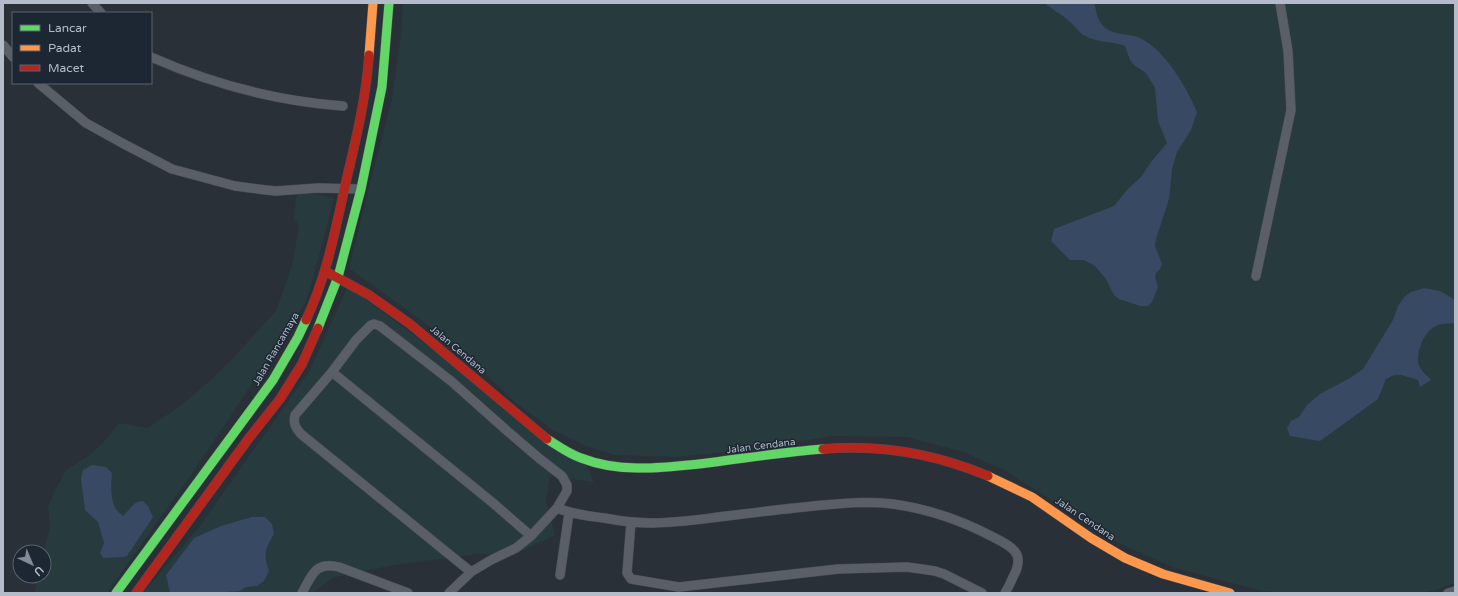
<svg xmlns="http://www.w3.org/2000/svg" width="1458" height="596" font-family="'Varela Round',sans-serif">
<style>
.green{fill:#273a3e}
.water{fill:#384963}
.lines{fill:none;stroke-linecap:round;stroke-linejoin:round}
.street-casing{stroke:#484c53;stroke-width:10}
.fast-casing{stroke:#484c53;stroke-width:10}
.slow-casing{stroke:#484c53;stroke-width:10}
.jam-casing{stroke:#484c53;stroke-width:10}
.street{stroke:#5a5e66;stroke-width:9}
.fast{stroke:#63d668;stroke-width:9}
.slow{stroke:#ff974d;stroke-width:9}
.jam{stroke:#b3261e;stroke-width:9}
.labels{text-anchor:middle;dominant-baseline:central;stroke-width:3;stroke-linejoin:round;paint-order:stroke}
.street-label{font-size:10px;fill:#b4bcc9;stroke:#1d2633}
</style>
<rect width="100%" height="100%" fill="#2a3038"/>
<path class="green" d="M403,3H1455V583L1436,590L1418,593H1285L1262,591L1175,568L1118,543L1006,471L963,452L907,437L832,436L751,450L673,457L615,455L586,446L553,430L516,403L461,351L417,317L350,269V263L392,98L401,34Z
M300,192L334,198L313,279L305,303L282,339L195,469L107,593H35L37,576H44L43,552L50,530L48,507L55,490L66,470L88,456L102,444L119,423L148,428L184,403L205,385L233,358L276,311L293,262L299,226L294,217L296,198Z
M347,288L365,299L585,462L594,482L550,476L546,502L555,535L518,553L479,554L394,565L332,578L313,593H143L199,527L310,370Z"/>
<path class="water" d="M1044,3H1094C1096,8 1096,13 1098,18C1105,34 1119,33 1134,36C1139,37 1144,40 1148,43C1168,56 1188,90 1197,112L1191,130L1177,152L1172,169L1169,199L1156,239L1155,246L1162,264L1160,269L1156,273L1155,276L1158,287L1152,302L1148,306H1140L1119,299L1114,295L1106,279L1095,266L1084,260H1070L1051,241L1054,229L1114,206L1127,190L1141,177L1151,162L1167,143L1158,121L1155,88L1146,73L1134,65L1130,60L1125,46C1112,41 1098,43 1085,36C1079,33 1075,26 1069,21C1061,14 1052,9 1044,3Z
M1424,288L1440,291L1455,300V323C1449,324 1441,323 1436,326C1425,330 1417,350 1418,362C1419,369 1426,375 1431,380L1420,387L1418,380L1401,375H1394L1386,379L1378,399L1320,441L1290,436L1287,428L1291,421L1299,417L1307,405L1320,394L1350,378L1363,369L1393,320L1398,306L1404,297L1411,292Z
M92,465L106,467L112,473C111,484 110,499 116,509C117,511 121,514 123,516L133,505L137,502L143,501L148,506L153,517L127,556L123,557L103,558L100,553L104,543L98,522L85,510L81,479L83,470Z
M252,517H265L272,524L274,534C265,549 263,554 269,571L264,581L257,586L246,587L240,591L208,593H170L166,575L194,538L221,526Z"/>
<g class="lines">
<g class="street-casing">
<path id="street" d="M92,3L101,13
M3,45L13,57
M151,57C212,84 277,101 343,106
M38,83L86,123L122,143L172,169L235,186L266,190L276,191L318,188L361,189
M1256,276L1291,110L1288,51L1280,3
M332,372L493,503L531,536
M557,508C572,514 588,516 604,518C620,521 636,523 652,523C677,523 702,519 727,516C759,512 791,508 824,505C847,503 870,501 893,504C929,509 961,520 993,537C1013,547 1026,554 1013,577C1011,582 1008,588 1005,593
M631,522L627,573L631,579L679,587L838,569L907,567L935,571L944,574L982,593
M560,575L569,513
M302,593C312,575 315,561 339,567L408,593
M449,593L471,572L491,560L516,548L531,536L557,508L567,491V485L562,476L540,459L505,429L451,381L380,326L374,324L371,325L356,340L332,372L295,415C293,423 295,427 301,434L471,572
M1448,593L1455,591"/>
</g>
<g class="fast-casing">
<path id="fast" d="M318,328L338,277L361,189L382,87L389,3
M547,439C558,446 569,454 581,458C619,473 660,468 699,464C741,459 782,452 823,449
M116,593L273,380L298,337L306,320"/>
</g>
<g class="slow-casing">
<path id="slow" d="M369,55L373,3
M988,476L1032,497L1091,538L1125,558L1163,574L1230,593"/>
</g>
<g class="jam-casing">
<path id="jam" d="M325,271L369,295L410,324L547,439
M306,320C326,278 335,232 345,186C355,143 366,100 369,55
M823,449C880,444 936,454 988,476
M136,593L249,438L280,399L302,364L318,328"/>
</g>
<use href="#street" class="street"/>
<use href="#fast" class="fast"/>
<use href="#slow" class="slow"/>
<use href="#jam" class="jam"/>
</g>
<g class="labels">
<g class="street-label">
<text transform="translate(276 349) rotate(-60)">Jalan Rancamaya</text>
<text transform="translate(458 350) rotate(40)">Jalan Cendana</text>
<text transform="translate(761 446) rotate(-7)">Jalan Cendana</text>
<text transform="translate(1085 519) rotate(34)">Jalan Cendana</text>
</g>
</g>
<rect width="1458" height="596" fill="none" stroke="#b4bcc9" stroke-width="8"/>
<rect x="12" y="12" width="140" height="72" fill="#1d2633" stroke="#59626f"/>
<rect x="20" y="25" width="20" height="6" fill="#63d668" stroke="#59626f"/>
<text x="48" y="32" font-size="12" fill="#b4bcc9">Lancar</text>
<rect x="20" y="45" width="20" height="6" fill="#ff974d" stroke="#59626f"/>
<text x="48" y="52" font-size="12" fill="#b4bcc9">Padat</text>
<rect x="20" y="65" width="20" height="6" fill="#b3261e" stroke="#59626f"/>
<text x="48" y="72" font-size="12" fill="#b4bcc9">Macet</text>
<g transform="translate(32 564) rotate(136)"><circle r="19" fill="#1d2633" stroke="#59626f"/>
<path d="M0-3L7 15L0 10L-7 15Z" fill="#848b96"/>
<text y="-6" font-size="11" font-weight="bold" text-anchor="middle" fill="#b4bcc9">U</text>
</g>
</svg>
